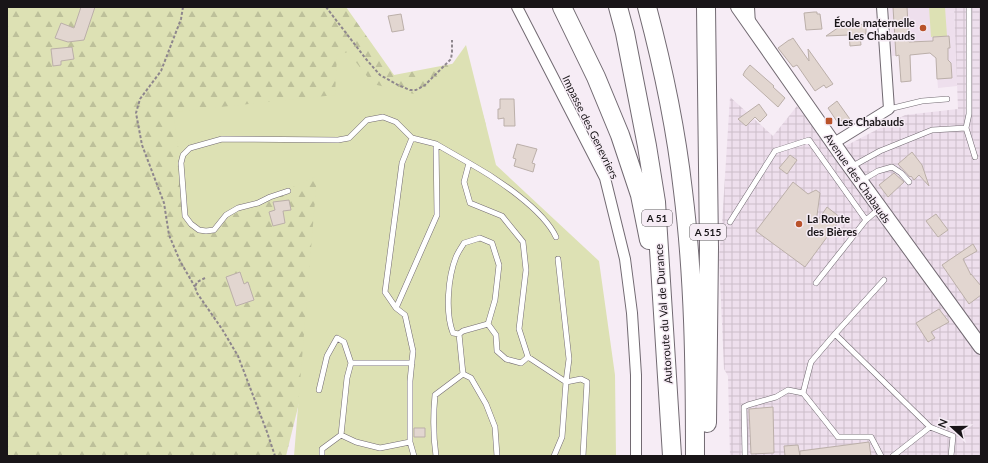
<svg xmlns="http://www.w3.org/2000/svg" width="988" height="463" font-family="Lato,sans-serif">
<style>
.built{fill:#eedfed}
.industrial{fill:url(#industrial-grid)}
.forest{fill:url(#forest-firs)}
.park{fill:#dde1b4}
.building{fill:#e2d6d0;stroke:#bbafa9}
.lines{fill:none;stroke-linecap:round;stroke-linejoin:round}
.lane-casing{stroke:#726a72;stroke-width:6}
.street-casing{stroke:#726a72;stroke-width:12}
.secondary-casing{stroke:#726a72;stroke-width:16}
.highway-casing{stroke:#726a72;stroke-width:20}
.path{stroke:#8e868d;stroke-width:2;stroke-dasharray:3 2;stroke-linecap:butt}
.lane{stroke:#fff;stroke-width:5}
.street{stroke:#fff;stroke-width:10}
.secondary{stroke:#fff;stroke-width:14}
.highway{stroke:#fff;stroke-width:18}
.poi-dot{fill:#b9522a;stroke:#f6ecf5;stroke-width:1.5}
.labels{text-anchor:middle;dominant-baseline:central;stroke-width:3;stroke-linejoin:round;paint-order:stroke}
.shield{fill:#f6ecf5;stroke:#5b565a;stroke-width:1}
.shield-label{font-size:10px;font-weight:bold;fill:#191518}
.poi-label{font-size:11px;font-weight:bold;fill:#191518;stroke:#f6ecf5;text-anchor:start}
.street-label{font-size:11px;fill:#191518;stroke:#f6ecf5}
</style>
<defs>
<pattern id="industrial-grid" width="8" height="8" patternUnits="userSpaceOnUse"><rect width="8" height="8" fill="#eedfed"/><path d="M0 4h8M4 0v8" fill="none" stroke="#ccbeca"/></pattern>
<pattern id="forest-firs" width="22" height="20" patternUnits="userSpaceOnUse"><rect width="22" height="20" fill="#dde1b4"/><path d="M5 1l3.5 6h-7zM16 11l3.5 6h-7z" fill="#bdc09a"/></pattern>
</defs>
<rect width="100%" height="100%" fill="#f6ecf5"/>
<path class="built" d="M889,7H954L957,86L938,88L936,63L938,60L927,50L926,53L892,56Z"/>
<path class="industrial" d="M954,7H981V456H730L728,376L724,369L719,256L722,224L730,97L773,136L797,106L832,153L905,115L958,109Z"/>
<path class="forest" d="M7,7H346L394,75L467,61L486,125L380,148L312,350L286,456H7Z"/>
<path class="park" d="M929,7H945L947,36L931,37Z
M466,45L496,165L599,261L615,375L616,456H294L317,176L191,234L173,112L335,95L337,55L348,52L373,84L414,94L443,77Z"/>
<path class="building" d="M81,7H95L84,40L68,42L55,38L61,23L74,28Z
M893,7H907L909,42L933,41V37L949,36L950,48H948V60L951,63L952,78L937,79L936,58L930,53L910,55L911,81L901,82L899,55L896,56Z
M814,12H817V14H820L822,29L806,30L804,13Z
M401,14L404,30L392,32L388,16Z
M848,21V25L866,24V34L860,35L861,45L850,46L849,35L826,36Z
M793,38L809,61L808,49L833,84L826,88L824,85L815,91L797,65L793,67L778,48L789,40H790Z
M72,47L74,59L61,61V65L53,66L51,49Z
M750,65L774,86L773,87L785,98L778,107L743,75L745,71Z
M500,99H514L515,126H504V118L498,119V109H500Z
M837,101L852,122L846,127L841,120L838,123L828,108Z
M759,104L767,115L760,122L755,117L746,126L738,119Z
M517,144L537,149L532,163L535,164L533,172L514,166L516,159L513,158Z
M912,152L922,165L929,186L919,175L914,180L911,176L910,177L898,164Z
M790,155L797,160L787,174L779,168Z
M894,173L904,182L888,197L879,185Z
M793,182L808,194L816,190L820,193L816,223L827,207L841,218L805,267L756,231Z
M289,200L291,210L283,211L285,223L273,226L269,212L275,210L273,202Z
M936,214L948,230L938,237L926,221Z
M973,244L977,251L963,259L971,275V274L981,286V295L969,304L942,265Z
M240,272L244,284L248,282L254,300L236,306L226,277Z
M939,309L949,322L931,332L935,338L928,342L916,323Z
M773,407L774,453L751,454L749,409Z
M414,428H425V437H414Z
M869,442L871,456H800V451Z
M798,445L800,456H785L784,446Z"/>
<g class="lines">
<g class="lane-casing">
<path id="lane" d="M889,109L922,101L947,99
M966,128L969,114V7
M412,138L402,163L385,292L396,308L405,315L413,351L410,381V442L414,456
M469,163C496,178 543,209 556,237
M851,167L880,151L932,130L966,128L975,157
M861,181L878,171L892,167L901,173L909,182
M288,191L270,197L258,203L238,208L226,215L214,230L206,231L199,230L191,224L185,216L181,163L183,155L190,148L222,139L338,140L349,138L367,120L383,117L396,122L412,138L436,144L469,163L464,182L470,203L502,216L523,242L526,270L519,329L528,357L566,382L562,437L554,456
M730,222L775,151L809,140L866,220
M558,259L569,359L566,382L581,379L587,382L583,456
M884,280L835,334L930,427L893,456
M816,283L866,220L879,209
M396,308L437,215L436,144
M488,324L463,331L459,334L453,333C445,313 448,277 456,257C458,252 461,248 464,243L480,238L492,243L499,265L495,300L488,324L496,335L497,351L506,359L521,363L528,357
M459,334L463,374
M835,334L811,362L803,393L838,437H871L881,456
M351,363L347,378L341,435L356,442L380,448L410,442
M319,390L327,356L337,338L344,342L351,363H412
M930,427L953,436L951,456
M322,456V449L341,435
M436,456C433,435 433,416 435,395L463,374L471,378L486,404L495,427L497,456
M745,456L744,407L748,405L776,397L788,390L803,393"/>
</g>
<g class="street-casing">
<path id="street" d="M517,7L605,178L625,259L632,313L636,375V456
M749,7L750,25
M834,143L889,109L882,7"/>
</g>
<g class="secondary-casing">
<path id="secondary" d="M738,7L843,157L981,347"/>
</g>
<g class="highway-casing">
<path id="highway" d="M562,7L596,77L620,135L640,195L649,240
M618,7L625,33L647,146L656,202L672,456
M647,7C663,67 676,129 683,191C694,279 695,368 695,456
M706,7L709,248L707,423"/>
</g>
<path class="path" d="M183,7L181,19L161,71L140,99L136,113L142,145L164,203L169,235L180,261L195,287
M326,7L366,59L380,75L398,85L410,90H416L425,85L451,59L452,52V40
M205,278L197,282L195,287L197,293L222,329L238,356L267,432L275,456"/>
<use href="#lane" class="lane"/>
<use href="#street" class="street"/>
<use href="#secondary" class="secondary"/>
<use href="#highway" class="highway"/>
</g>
<g class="poi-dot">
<circle cx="923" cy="28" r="4"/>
<rect x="825" y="117" width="8" height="8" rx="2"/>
<circle cx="799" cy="224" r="4"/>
</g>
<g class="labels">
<g class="shield">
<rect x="642" y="210" width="30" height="16" rx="3"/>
<rect x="690" y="224" width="36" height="16" rx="3"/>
</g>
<g class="shield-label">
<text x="657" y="218">A 51</text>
<text x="708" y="232">A 515</text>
</g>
<g class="poi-label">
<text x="915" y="22" text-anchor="end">École maternelle<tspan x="915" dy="13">Les Chabauds</tspan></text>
<text x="837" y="121">Les Chabauds</text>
<text x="807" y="218">La Route<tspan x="807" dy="13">des Bières</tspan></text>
</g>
<g class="street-label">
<text transform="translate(591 127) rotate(64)">Impasse des Genevriers</text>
<text transform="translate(858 178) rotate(55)">Avenue des Chabauds</text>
<text transform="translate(663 314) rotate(-94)">Autoroute du Val de Durance</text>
</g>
</g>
<rect width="988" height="463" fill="none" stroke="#191518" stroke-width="16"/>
<g transform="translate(952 427) rotate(291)" stroke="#f6ecf5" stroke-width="3" paint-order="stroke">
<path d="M0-3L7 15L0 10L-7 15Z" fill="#191518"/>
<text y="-6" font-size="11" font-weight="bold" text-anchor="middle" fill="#191518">N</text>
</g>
</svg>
